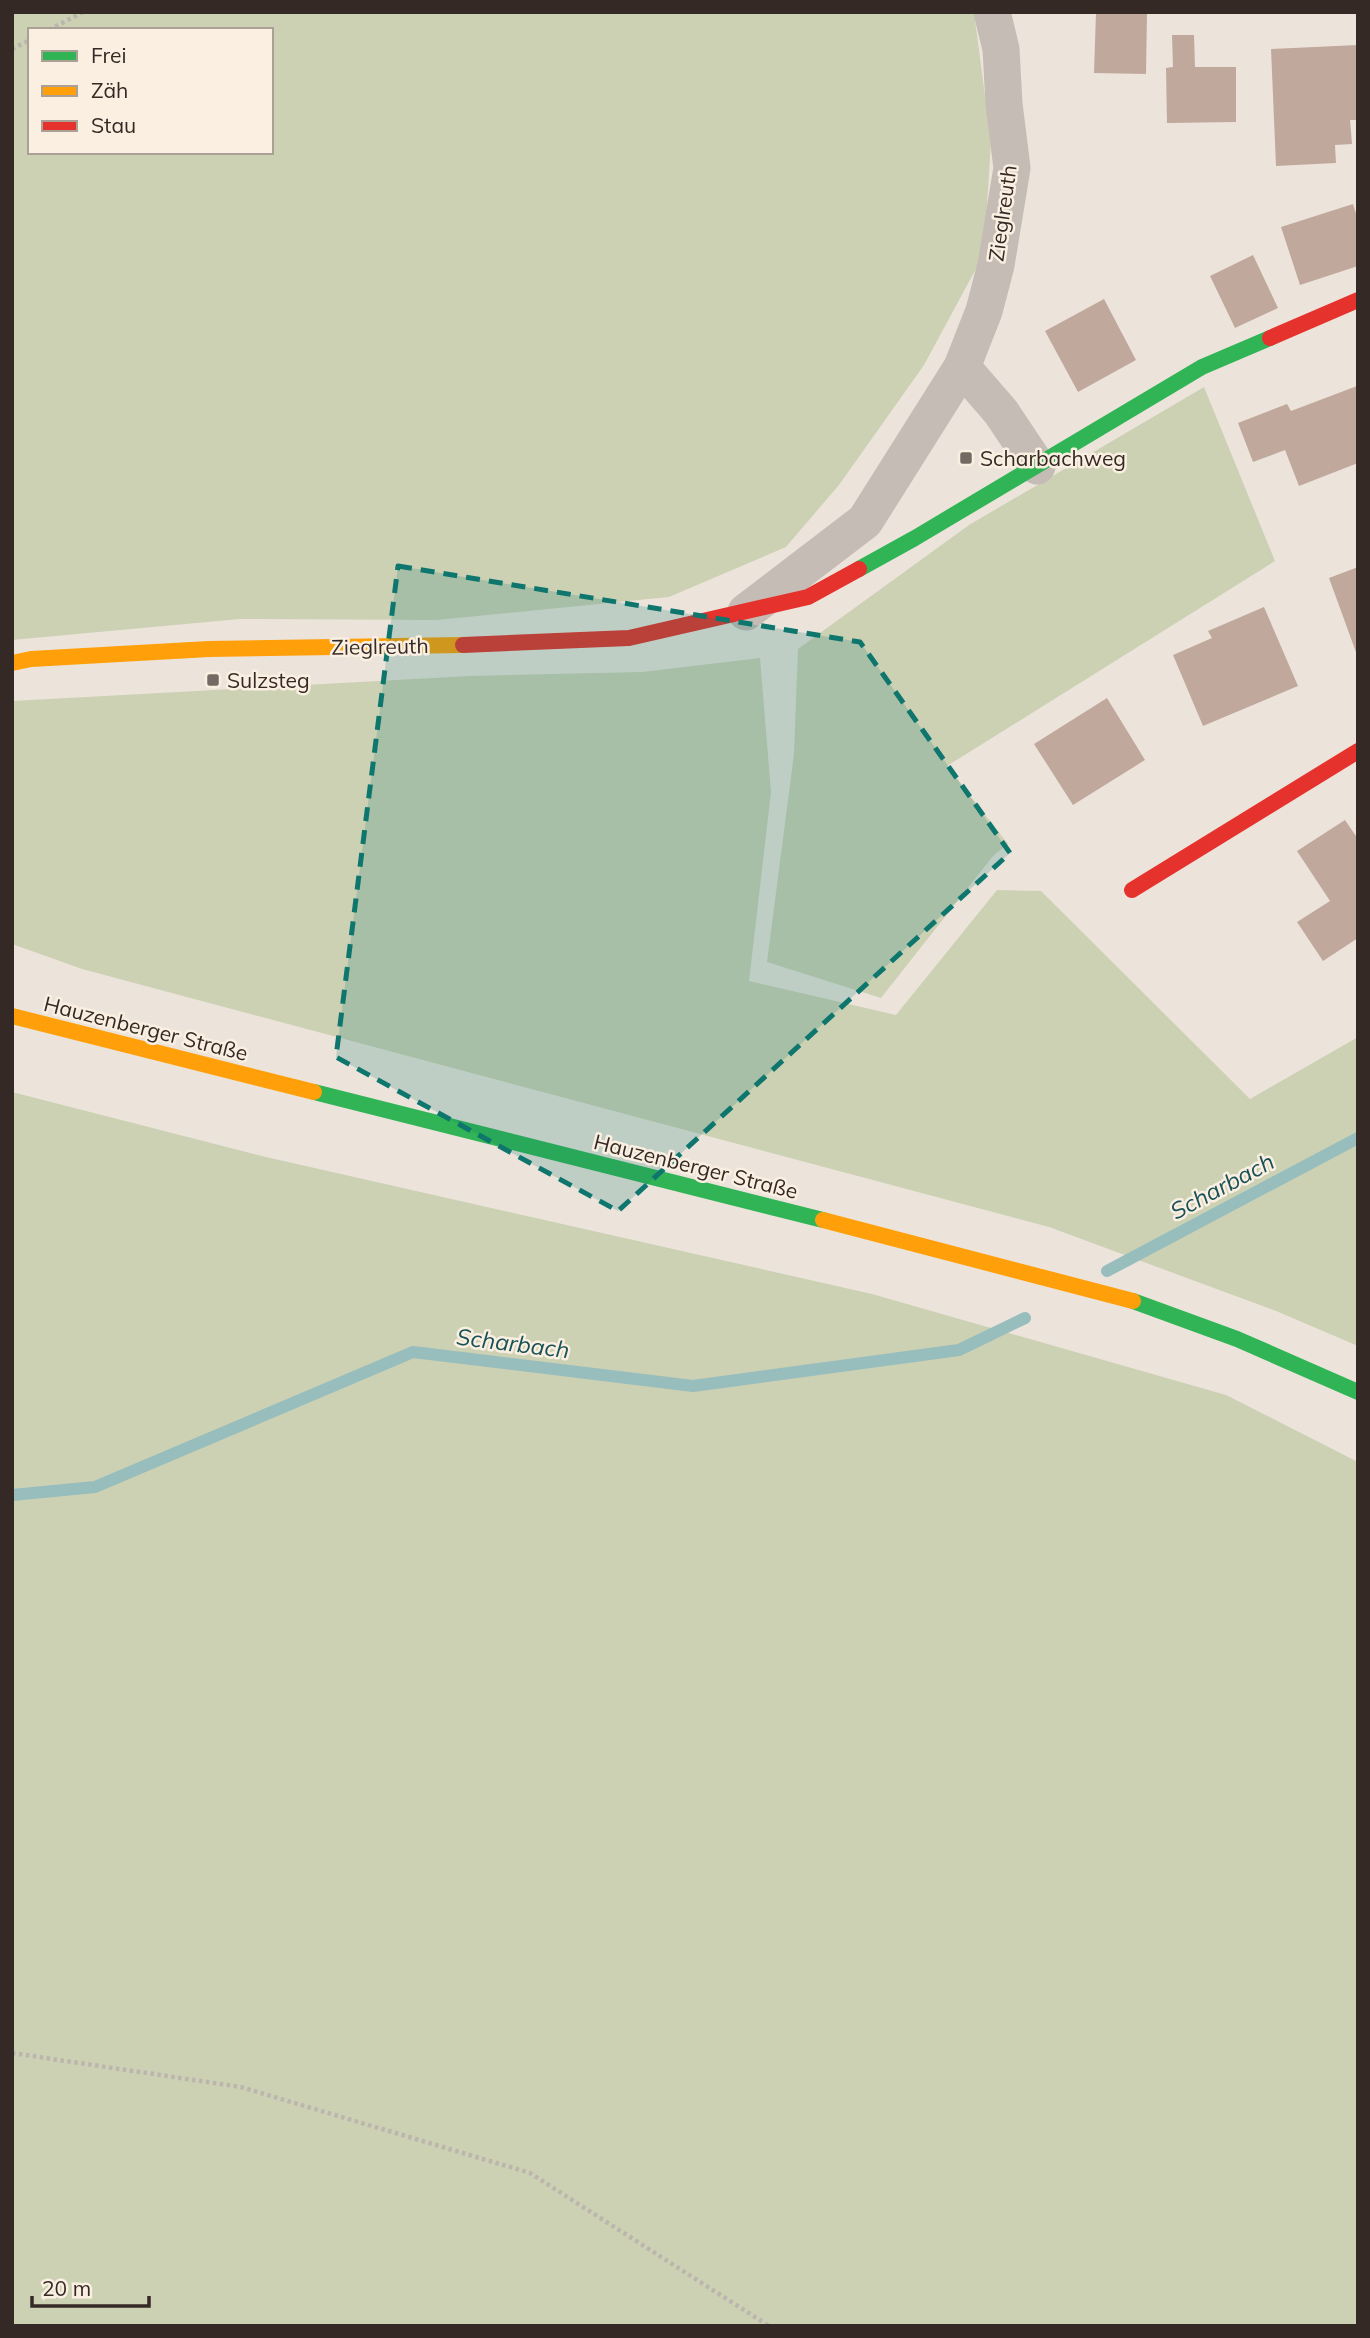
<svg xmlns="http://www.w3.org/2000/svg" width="1370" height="2338" font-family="Mulish,sans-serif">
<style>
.green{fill:#ccd1b4;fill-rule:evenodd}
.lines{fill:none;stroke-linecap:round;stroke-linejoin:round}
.stream{stroke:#97bdbd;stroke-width:12}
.building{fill:#c1a89c}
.path{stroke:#bcb5ae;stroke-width:4.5;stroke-dasharray:3.5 3.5;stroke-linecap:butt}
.street{stroke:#c4bcb5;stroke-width:37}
.fast{stroke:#30b455;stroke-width:16}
.slow{stroke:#ff9f0a;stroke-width:16}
.jam{stroke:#e5322d;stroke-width:16}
.marked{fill:#0f766e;fill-opacity:0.2;stroke:#0f766e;stroke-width:5;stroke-dasharray:14 9;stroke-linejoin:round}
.poi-dot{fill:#746a64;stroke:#faefe1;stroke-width:2.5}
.labels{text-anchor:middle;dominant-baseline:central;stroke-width:5;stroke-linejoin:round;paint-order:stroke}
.street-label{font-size:21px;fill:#342924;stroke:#faefe1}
.poi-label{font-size:21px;fill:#342924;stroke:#faefe1;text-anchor:start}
.water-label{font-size:23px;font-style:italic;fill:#185257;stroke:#faefe1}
</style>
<rect width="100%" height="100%" fill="#ece4db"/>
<path class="green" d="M12,12H974L991,142L984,254L924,365L839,485L786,547L669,597L437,620L240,619L12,640ZM30,30H271V152H30Z
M1204,387L1275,561L947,766L1008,844L993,856L881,998L767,962L794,754L798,649L969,525Z
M760,658L771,792L749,981L896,1015L997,890L1041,891L1250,1099L1358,1037V1346L1276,1311L1049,1227L82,969L12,944V701L470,676L642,672Z
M12,1092L266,1157L872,1294L1226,1395L1358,1462V2326H12Z"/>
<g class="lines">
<path class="stream" d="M1107,1271L1358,1138
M12,1495L95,1487L413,1352L693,1386L959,1350L1025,1318"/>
</g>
<path class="building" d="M1096,12L1147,14L1146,74L1094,73Z
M1172,35H1194L1195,67H1236V122L1167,123L1166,68L1173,67Z
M1358,45V120H1350L1352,144L1335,145L1336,163L1276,166L1271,49Z
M1353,204L1358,220V266L1300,285L1281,227Z
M1253,255L1278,308L1235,328L1210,276Z
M1104,299L1136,360L1078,392L1045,331Z
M1357,386L1358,463L1299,486L1285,450L1253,462L1238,423L1287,404L1291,411Z
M1358,567V655H1357L1329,578Z
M1264,607L1298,686L1203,726L1173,655L1212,638L1208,631Z
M1107,698L1145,760L1073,805L1034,744Z
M1345,820L1358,839V938L1323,961L1297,922L1330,901L1297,851Z"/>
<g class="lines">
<path class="path" d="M49,30L83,12
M12,49L30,40
M12,2053L241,2087L530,2173L769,2326"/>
<path class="street" d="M962,367L1001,412L1037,466
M746,612L865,521L962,367L984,311L996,265L1012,168L1004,104L1001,49L992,12"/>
<path class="fast" d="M859,569L915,538L1202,367L1270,338
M314,1092L823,1220
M1133,1301L1237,1339L1358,1392"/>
<path class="slow" d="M12,663L31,659L209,649L463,645
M12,1016L314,1092
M823,1220L1133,1301"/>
<path class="jam" d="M1270,338L1358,300
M463,645L629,638L808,597L859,569
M1132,890L1358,751"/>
</g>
<path class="marked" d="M398,566L860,642L1010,853L618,1211L336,1057Z"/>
<g class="poi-dot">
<rect x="959" y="451" width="14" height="14" rx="3.5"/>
<rect x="206" y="673" width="14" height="14" rx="3.5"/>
</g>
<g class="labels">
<g class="street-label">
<text transform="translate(1002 213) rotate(-82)">Zieglreuth</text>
<text transform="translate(380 646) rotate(-1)">Zieglreuth</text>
<text transform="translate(146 1028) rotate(14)">Hauzenberger Straße</text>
<text transform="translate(696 1166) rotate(14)">Hauzenberger Straße</text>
</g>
<g class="poi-label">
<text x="980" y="458">Scharbachweg</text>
<text x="227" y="680">Sulzsteg</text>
</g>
<g class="water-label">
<text transform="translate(1222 1186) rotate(-28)">Scharbach</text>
<text transform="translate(513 1343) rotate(7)">Scharbach</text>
</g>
</g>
<rect width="1370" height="2338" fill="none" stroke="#342924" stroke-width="28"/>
<rect x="28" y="28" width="245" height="126" fill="#faefe1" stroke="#aba095" stroke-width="2"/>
<rect x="42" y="51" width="35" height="10" fill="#30b455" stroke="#aba095" stroke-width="2"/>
<text x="91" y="63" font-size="21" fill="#342924">Frei</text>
<rect x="42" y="86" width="35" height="10" fill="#ff9f0a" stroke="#aba095" stroke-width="2"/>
<text x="91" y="98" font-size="21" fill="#342924">Zäh</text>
<rect x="42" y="121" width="35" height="10" fill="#e5322d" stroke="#aba095" stroke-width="2"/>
<text x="91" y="133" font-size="21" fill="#342924">Stau</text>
<path d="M32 2296v10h117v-10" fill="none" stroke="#342924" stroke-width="3.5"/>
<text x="42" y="2296" font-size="21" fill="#342924" stroke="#faefe1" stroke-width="5" paint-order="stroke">20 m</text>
</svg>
